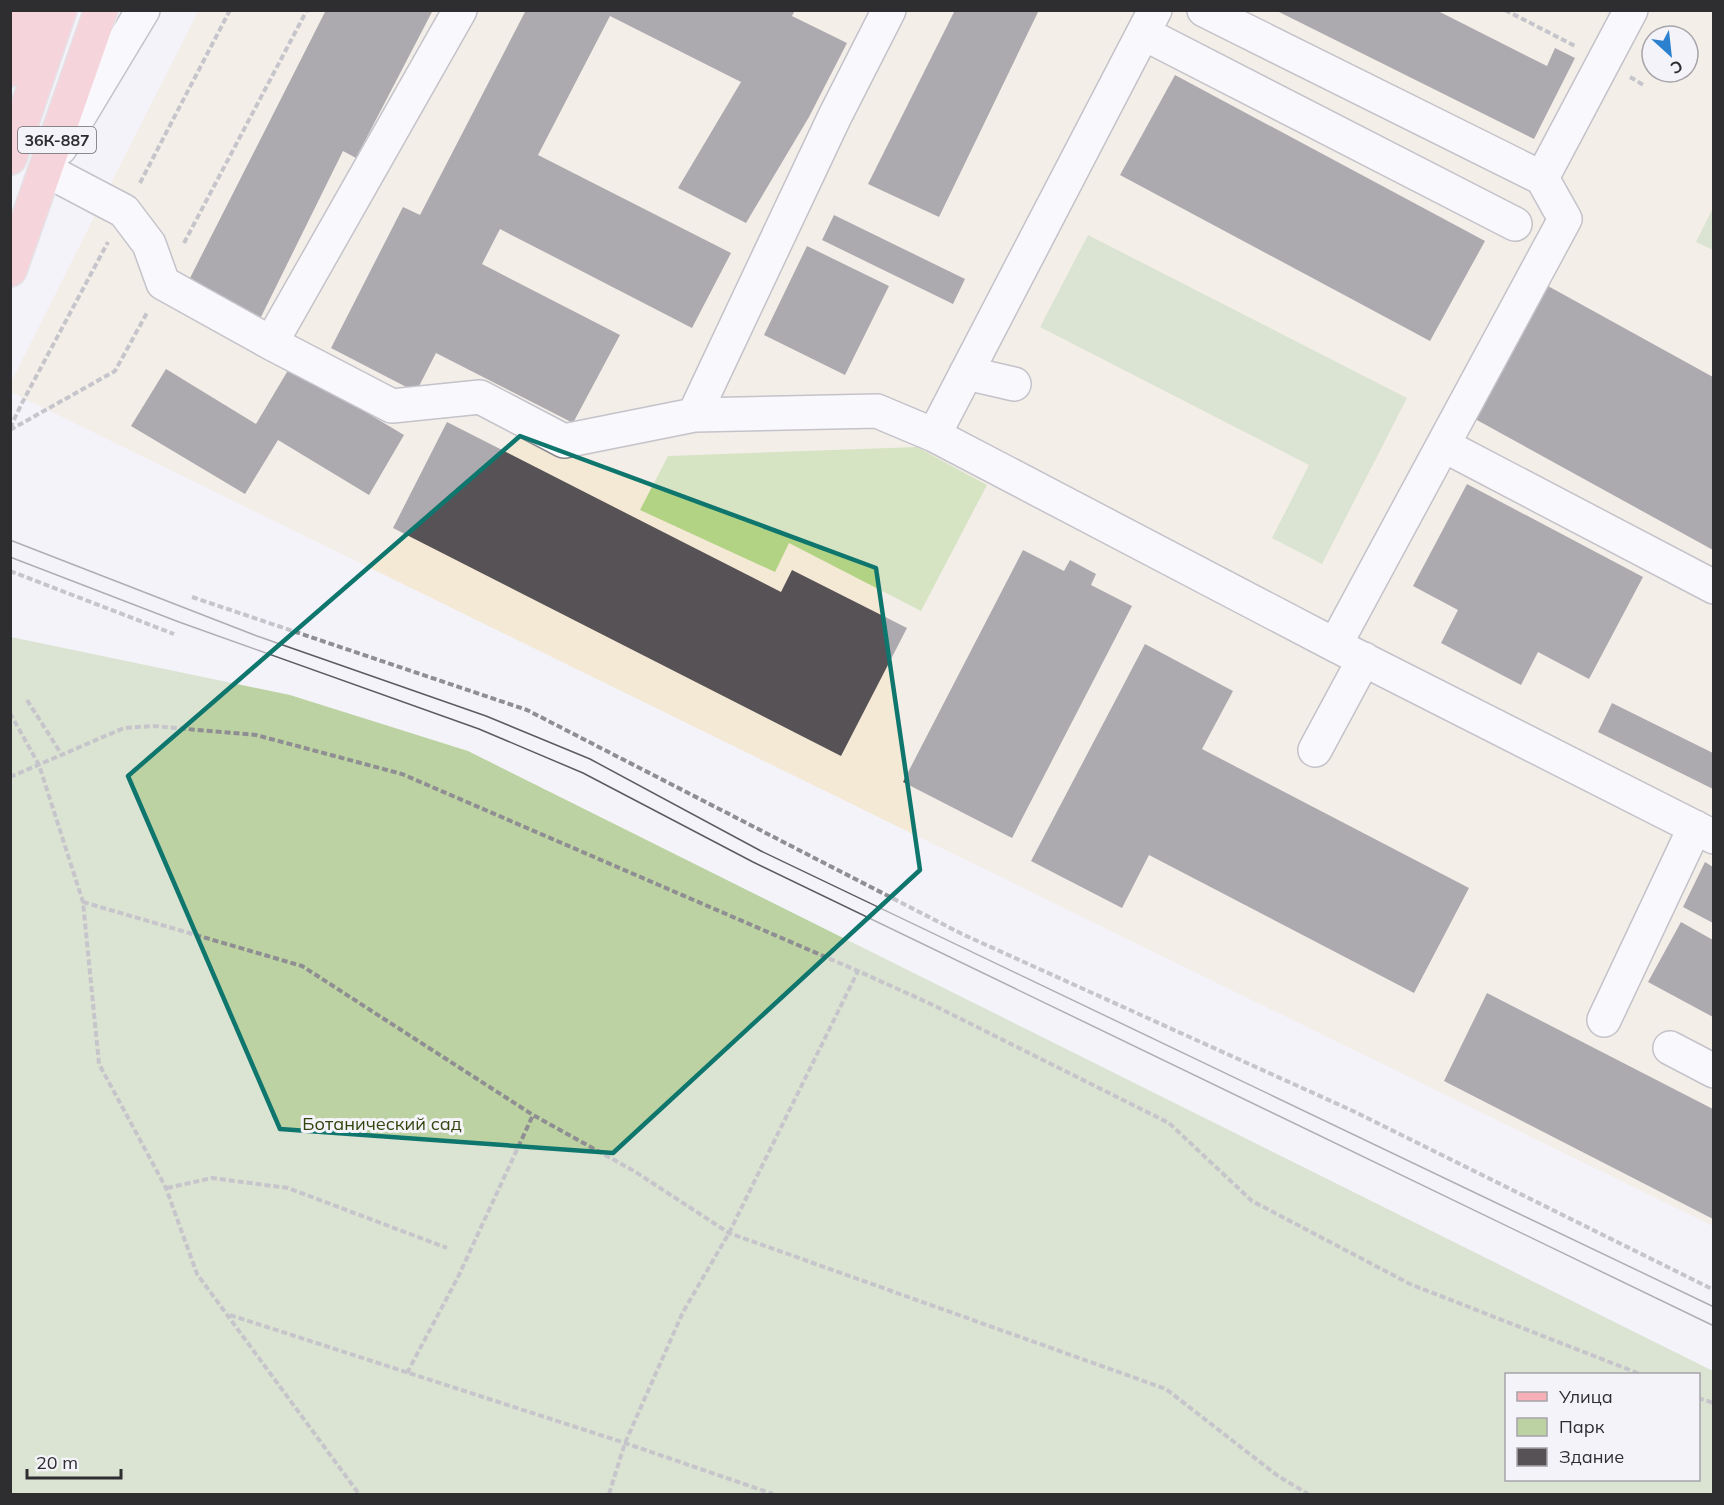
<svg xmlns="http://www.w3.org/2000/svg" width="1724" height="1505" font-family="Mulish,sans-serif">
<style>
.education{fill:#f4e9d4;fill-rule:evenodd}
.green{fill:#bdd2a2;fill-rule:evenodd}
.forest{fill:#b2d284}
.building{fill:#575256}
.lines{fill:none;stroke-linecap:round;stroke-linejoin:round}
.minor-casing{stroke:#8a8990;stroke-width:36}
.major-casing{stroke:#d1d1d1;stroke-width:36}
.path{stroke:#8f8e93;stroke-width:4;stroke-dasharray:6 3;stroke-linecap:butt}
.minor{stroke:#fff;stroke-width:33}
.major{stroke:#f8b0b8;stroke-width:33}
.tram{stroke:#5c5b5f;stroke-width:1.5}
.marked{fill:none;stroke:#0f766e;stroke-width:4.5;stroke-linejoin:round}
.labels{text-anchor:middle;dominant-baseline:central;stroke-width:6;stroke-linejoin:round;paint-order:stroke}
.shield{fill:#f4f3fa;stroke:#69686d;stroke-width:1.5}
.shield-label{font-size:16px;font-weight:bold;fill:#2e2d30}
.park-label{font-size:18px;fill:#32450c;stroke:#f4f3fa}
</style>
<rect width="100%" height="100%" fill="#f4f3fa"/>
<path class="education" d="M198,11H1713V1226L11,392L10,384ZM1652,36H1688V72H1652Z"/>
<path class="green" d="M1713,208V250L1696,242Z
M1088,235L1407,398L1322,564L1272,538L1309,465L1040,327Z
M11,637L290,695L468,751L1713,1371V1494H11ZM1506,1374H1698V1480H1506Z"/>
<path class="forest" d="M917,447L987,485L921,611L789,543L775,572L640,510L668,456Z"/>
<path class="building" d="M326,10H433L356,158L343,151L261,317L189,280Z
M526,10H795L792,16L847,43L809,117L746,223L678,188L741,82L610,16L538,155L731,253L692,328L500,229L482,264L620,335L573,423L436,353L416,392L331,348L403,207L420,215Z
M955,10H1039L939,217L868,184Z
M1275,10H1436L1547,66L1555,48L1575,58L1534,139Z
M1175,75L1485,241L1430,341L1120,175Z
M834,215L965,279L953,304L822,240Z
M807,246L889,286L845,375L764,335Z
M1548,286L1713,377V550L1475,419Z
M290,367L404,435L369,495L278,440L245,494L131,426L166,369L256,424Z
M447,422L781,592L792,570L907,628L841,756L393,528Z
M1467,484L1643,577L1589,679L1538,652L1521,685L1441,643L1458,610L1413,586Z
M1023,550L1064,571L1070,560L1096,574L1091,585L1132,606L1012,838L903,782Z
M1145,644L1233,691L1202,749L1469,888L1414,993L1149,855L1122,908L1031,861Z
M1612,703L1713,753V789L1598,732Z
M1705,862L1713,867V923L1683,907Z
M1681,922L1713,940V1017L1648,982Z
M1487,993L1713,1109V1219L1444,1081Z"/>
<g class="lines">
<g class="minor-casing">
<path id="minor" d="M1204,10L1542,178L1631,10
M1143,33L1515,224
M60,148L143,10
M46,170L124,211L149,244L163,283L271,343L392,406L480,397L564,441L694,415L877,411L934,435L1335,645L1714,837
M271,343L460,10
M966,373L1014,384
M694,415L835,116L889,10
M934,435L1155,10
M1443,445L1714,587
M1335,645L1565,219L1542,178
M1315,750L1364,659
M1604,1020L1695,827
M1670,1048L1714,1071"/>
</g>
<g class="major-casing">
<path id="major" d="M10,70L30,10
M10,158L60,10
M10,270L101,10"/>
</g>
<path class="path" d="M1505,10L1577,47
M1630,77L1645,86
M140,183L230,10
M184,243L307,10
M10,428L22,403L108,242
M10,430L115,371L148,311
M10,571L174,634
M192,597L527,710L962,934L1353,1111L1714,1290
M27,700L62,755
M10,713L39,765L83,902L99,1064L166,1188L197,1274L359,1494
M10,777L124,728L153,726L256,735L402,774L858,971L933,1005L1169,1123L1252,1201L1410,1284L1640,1374
M83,902L302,966L533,1115L634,1171L729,1233L1166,1389L1278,1476L1308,1494
M167,1188L212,1178L288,1188L447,1248
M230,1315L625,1443L773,1494
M407,1373L458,1277L533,1115
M1698,1398L1714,1403
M609,1494L625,1443L683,1312L729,1233L858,971"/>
<use href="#minor" class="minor"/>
<use href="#major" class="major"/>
<path class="tram" d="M10,540L257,636L486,716L590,759L761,851L1714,1307
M10,557L179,622L479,729L583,773L753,862L1714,1326"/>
</g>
<path d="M0 0H1724V1505H0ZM520,436L876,568L920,870L613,1153L280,1129L128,776Z" fill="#f4f3fa" fill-opacity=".55" fill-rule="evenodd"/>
<path class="marked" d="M520,436L876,568L920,870L613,1153L280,1129L128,776Z"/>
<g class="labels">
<rect class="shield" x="18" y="127" width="78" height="26" rx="4.5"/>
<g class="shield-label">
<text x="57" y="140">36К-887</text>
</g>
<g class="park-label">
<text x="382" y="1123">Ботанический сад</text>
</g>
</g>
<rect width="1724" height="1505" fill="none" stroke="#2e2d30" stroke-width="24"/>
<rect x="1505" y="1373" width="195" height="108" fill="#f4f3fa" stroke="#a5a4a9" stroke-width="1.5"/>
<rect x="1517" y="1392" width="30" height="9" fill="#f8b0b8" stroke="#a5a4a9" stroke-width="1.5"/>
<text x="1559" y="1403" font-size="18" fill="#2e2d30">Улица</text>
<rect x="1517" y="1418" width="30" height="18" fill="#bdd2a2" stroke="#a5a4a9" stroke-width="1.5"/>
<text x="1559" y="1433" font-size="18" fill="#2e2d30">Парк</text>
<rect x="1517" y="1448" width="30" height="18" fill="#575256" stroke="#a5a4a9" stroke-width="1.5"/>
<text x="1559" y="1463" font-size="18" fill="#2e2d30">Здание</text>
<g transform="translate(1670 54) rotate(153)"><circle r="28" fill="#f4f3fa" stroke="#a5a4a9" stroke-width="1.5"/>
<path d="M0-4.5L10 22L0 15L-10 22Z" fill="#2c81cf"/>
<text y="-9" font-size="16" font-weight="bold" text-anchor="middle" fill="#2e2d30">С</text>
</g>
<path d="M27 1469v9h94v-9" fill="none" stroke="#2e2d30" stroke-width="3"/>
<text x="36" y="1469" font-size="18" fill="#2e2d30" stroke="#f4f3fa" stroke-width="4.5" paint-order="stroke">20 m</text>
</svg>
